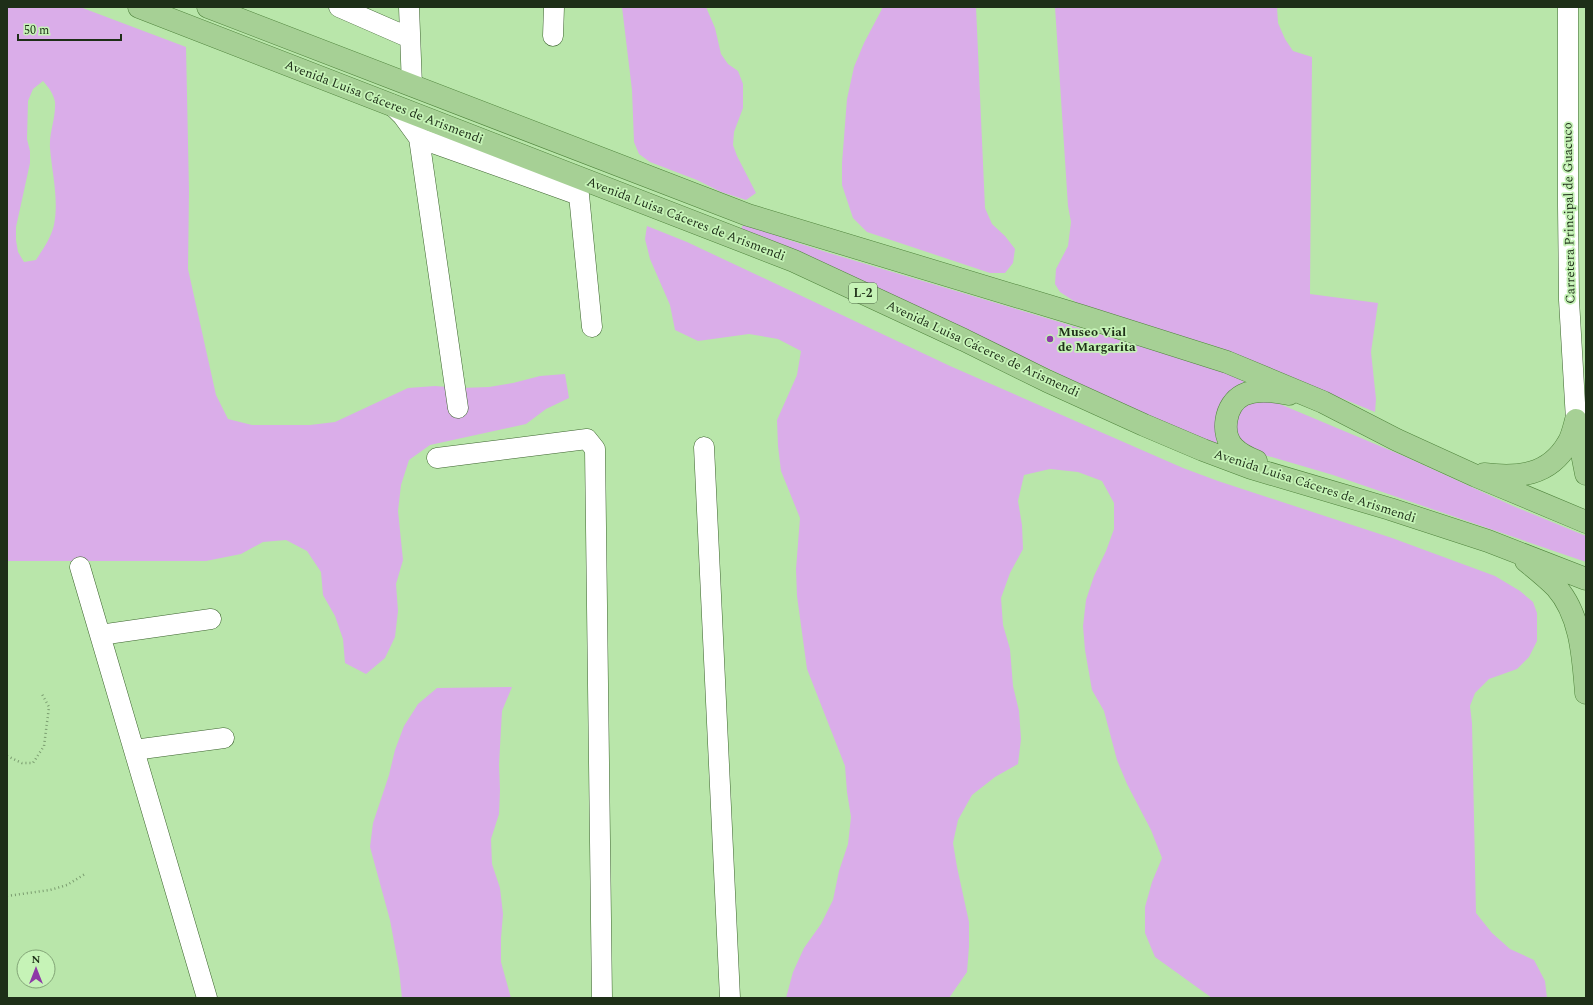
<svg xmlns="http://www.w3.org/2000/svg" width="1593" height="1005" font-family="Spectral,serif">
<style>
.green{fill:#daade9;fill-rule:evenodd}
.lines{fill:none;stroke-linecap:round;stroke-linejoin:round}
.minor-casing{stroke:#3c632e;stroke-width:21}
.major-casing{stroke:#4f833c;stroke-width:23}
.path{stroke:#7a9c6f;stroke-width:2.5;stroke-dasharray:1 3;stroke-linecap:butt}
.minor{stroke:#fff;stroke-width:20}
.major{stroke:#a6d095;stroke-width:22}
.poi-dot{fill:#8e39a7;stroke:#c6f3b7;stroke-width:1.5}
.labels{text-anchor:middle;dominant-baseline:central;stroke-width:3.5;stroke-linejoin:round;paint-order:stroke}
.shield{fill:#c6f3b7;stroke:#506a48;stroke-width:1}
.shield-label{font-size:12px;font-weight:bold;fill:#1e2f18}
.street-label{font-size:13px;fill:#1e2f18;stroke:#c6f3b7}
.poi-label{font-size:13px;font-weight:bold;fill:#1e2f18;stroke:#c6f3b7;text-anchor:start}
</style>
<rect width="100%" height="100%" fill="#b9e6aa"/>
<path class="green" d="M7,7H80L186,47L189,191L188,269L216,395L228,419L252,425H310L335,422L408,388L435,386L461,388L489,387L513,383L540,376L565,374L569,398L546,409L526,424L430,445L409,460L401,485L398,511L403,560L396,584L398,611L395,637L385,658L366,674L345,663L343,639L335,616L323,595L321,572L307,551L286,540L263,542L241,554L206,561H7ZM43,81C49,88 53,93 55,102C56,118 49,132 50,148C52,173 59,199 54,225C51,238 43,249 36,260L24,262L18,252L16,240V227L30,163V151L27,139L28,101L33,89Z
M622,7H706L715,28L721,54L728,64L738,71L743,84V108L734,132L733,145L737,156L756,193L746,200L721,192L697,180L650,162L639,154L634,142L632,90Z
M883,7H976L985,208L992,224L1005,236L1015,249L1013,263L1005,273H990L867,232L853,218L842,185V163L847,99L854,67L864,43Z
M1055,7H1277L1278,23L1285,39L1293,51L1312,57L1310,294L1378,303L1371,352L1376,399L1375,412L1212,345L1119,319L1077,303L1060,292L1055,284L1056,269L1068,246L1071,222L1068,206Z
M744,223L786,239L829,253L1240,376L1244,380V382L1235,387L1216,428L1217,445L1119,403L1047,368L741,229Z
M647,226L687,242L950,366L1183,468L1218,481L1392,538L1495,576L1520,591L1533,602L1537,613V641L1529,657L1517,669L1489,679L1475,693L1470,706L1472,723L1476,913L1492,933L1510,949L1534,960L1545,981L1547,998H1212L1155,957L1145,933V907L1152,882L1162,858L1151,830L1127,784L1117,760L1104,711L1092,690L1085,650L1083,626L1086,600L1094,576L1106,551L1114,529V503L1102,481L1078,472L1050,469L1024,475L1018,501L1022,525L1023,549L1010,573L1001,598L1003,625L1010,649L1013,686L1019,711L1021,739L1018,764L995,777L972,795L958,820L953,843L957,867L969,922V946L967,972L949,998H786L793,972L804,948L821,924L833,900L839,871L848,844L851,817L847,792L845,766L807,669L797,596L796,569L800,518L781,471L778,446L777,420L797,375L801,351L778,339L749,334L698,341L675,330L670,305L650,259L645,239Z
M1253,399L1275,402L1406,457L1513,506L1586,536V562L1333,475L1251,451L1239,442L1234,420L1247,402Z
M512,687L502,711L499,765L500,790L499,814L491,839L492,864L500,888L503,914L501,938V962L511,998H402L399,969L390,920L370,847L373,823L389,775L395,750L404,726L418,704L437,688Z"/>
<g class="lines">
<g class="minor-casing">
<path id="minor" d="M339,7L410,38
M409,7L412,86
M1568,7V206L1569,300L1576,420
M553,36L554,7
M391,104L403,116L419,138
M458,408L419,138L579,195L592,327
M704,447L730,998
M437,458L587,439L595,449L602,998
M80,567L207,998
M100,635L211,619
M134,750L224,738"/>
</g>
<g class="major-casing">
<path id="major" d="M139,7L794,261L964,340L1047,381L1144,425L1203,450L1251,468L1390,509L1488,541L1586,579
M208,7L748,215L1082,316L1227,362L1323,402L1397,440L1476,476L1586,522
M1576,423L1586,474
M1256,461C1248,458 1240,454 1234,448C1220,434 1225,404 1243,395C1257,388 1275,391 1289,394
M1484,474C1518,478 1549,476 1568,443C1572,437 1574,427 1576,420
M1526,561C1536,569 1547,578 1556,587C1581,615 1583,657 1586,693"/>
</g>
<path class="path" d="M7,756L22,763H33L44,746L49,707L42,694
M7,896L50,890L67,885L85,874"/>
<use href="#minor" class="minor"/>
<use href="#major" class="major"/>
</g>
<circle class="poi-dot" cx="1050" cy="339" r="4"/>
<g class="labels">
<rect class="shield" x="849" y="283" width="28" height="20" rx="3"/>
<g class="shield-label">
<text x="863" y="293">L-2</text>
</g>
<g class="street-label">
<text transform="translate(384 102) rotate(21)">Avenida Luisa Cáceres de Arismendi</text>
<text transform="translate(1569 213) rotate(-91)">Carretera Principal de Guacuco</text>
<text transform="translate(686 219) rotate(21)">Avenida Luisa Cáceres de Arismendi</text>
<text transform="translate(983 349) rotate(25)">Avenida Luisa Cáceres de Arismendi</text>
<text transform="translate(1315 486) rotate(18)">Avenida Luisa Cáceres de Arismendi</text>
</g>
<g class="poi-label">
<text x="1058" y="332">Museo Vial<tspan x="1058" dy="15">de Margarita</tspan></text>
</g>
</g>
<rect width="1593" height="1005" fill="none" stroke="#1e2f18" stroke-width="16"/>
<g transform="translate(36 969)"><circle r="19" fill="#c6f3b7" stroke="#83a577"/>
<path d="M0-3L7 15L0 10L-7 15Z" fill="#8e39a7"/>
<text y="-6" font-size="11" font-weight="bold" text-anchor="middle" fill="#1e2f18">N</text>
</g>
<path d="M18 34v6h103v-6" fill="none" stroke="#1e2f18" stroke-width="2"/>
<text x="24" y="34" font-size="12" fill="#1e2f18" stroke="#c6f3b7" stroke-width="3" paint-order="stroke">50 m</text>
</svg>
